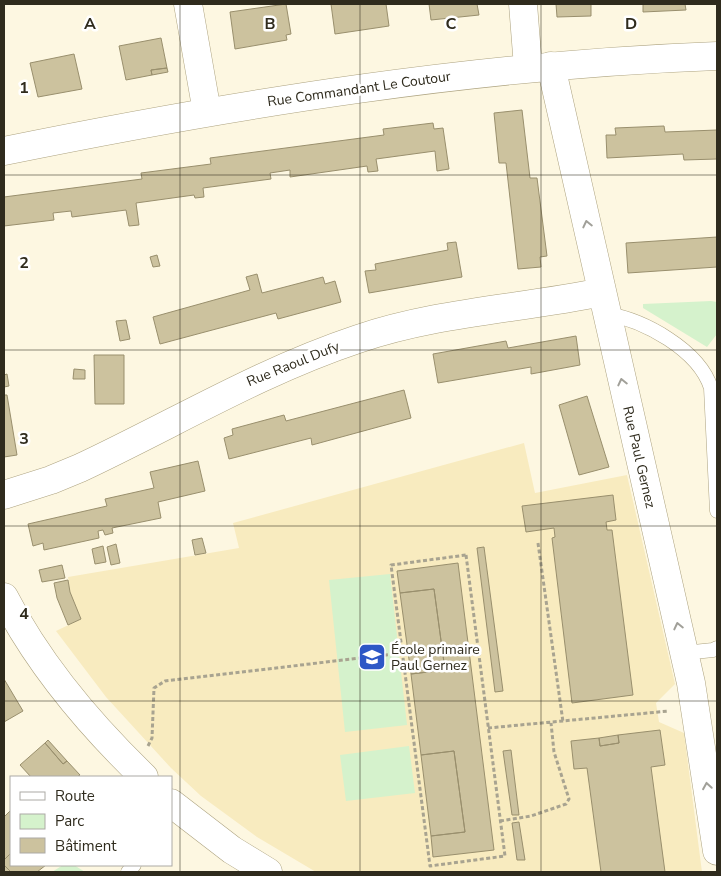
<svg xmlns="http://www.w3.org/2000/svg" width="721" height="876" font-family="'Nunito Sans',sans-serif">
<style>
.built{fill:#f8ebbf}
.green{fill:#d5f2cc}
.building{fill:#ccc29e;stroke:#998f6d}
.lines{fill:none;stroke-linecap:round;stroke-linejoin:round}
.lane-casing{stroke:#ada380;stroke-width:15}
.street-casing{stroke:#ada380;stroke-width:29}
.secondary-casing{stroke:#ada380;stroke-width:29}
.path{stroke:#a8a390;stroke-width:3;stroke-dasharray:4 2.5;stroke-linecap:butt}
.lane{stroke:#fff;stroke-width:14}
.street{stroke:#fff;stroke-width:28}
.secondary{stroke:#fff;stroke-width:28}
.oneway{stroke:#a1a099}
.grid{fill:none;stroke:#2f2b1d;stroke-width:1;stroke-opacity:0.55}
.labels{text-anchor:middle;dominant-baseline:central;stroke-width:5;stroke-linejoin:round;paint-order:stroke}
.street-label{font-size:14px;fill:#2f2b1d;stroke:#fff}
.poi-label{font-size:14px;fill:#2f2b1d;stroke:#fff;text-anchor:start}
.grid-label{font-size:16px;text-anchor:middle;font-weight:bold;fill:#2f2b1d;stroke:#fff;stroke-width:5;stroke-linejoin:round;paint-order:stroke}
</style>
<rect width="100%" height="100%" fill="#fdf7e1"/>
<path class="built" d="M524,443L535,493L627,475L675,684L656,703L659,722L684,733L702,872H316L257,837L201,796L171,768L106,697L56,631L81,619L70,592L68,577L239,548L233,523Z"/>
<path class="green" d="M711,301L717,302V334L707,347L643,308V304Z
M390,574L407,725L345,732L329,580Z
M409,746L415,793L346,801L340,755Z
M63,865H74L85,872H52Z"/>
<path class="building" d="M286,4L291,34L286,35L287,40L235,49L230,12Z
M331,4H386L389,26L335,34Z
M429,4H477L479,15L431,20Z
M556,4H591V16L557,17Z
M643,4H685L686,10L643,12Z
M161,38L167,68L151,70L152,75L126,80L119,46Z
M74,54L82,89L38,97L30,63Z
M167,68L168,72L152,75L151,70Z
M522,110L530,178H537L547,256L540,257L541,267L518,269L506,163H499L494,113Z
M433,123L434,129L443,128L449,169L437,171L435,151L376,159L378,171L368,172L367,166L290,177V170L270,173L271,179L203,188L204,197L195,198L194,195L136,203L139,225L129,226L126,210L72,217L71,211L53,213L54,220L4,226V197L142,179L141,173L211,164L210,158L384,135L383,129Z
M664,126L665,132L717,130V159L684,160L683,154L607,158L606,135H616L615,128Z
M717,237V267L628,273L626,243Z
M456,242L462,277L369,293L365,271L376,270L375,264L448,250L447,243Z
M157,255L160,266L153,267L150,257Z
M257,274L262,293L323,277L325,284L335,281L341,302L278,319L276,313L160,344L153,317L250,290L246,277Z
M126,320L130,339L120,341L116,321Z
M576,336L580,365L531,374V367L438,383L433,354L506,341L508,348Z
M94,355H124V404H95Z
M74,369L85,370V379H73Z
M7,374L9,386L4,387V375Z
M404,390L411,418L312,445L311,438L229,459L224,438L233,435L232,429L284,415L286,421Z
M4,395H7L17,455L4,457Z
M587,396L609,467L579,475L559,405Z
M198,461L205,491L158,502L161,518L112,528L113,533L105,535L103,530L98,531L99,538L44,550L43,543L33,546L28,524L107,506L105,499L154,488L150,472Z
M613,495L616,520L606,522L607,530H612L633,695L572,703L552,538L555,537L554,528L526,532L522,506Z
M202,538L206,553L195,555L192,540Z
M116,544L120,563L111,565L107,547Z
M103,546L106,562L95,564L92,549Z
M484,547L503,691L495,692L477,548Z
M458,563L494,850L433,857L431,836L465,832L454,751L421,755L411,674L445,670L434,589L400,593L397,571Z
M62,565L65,578L42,582L39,570Z
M68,580L70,592L81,619L68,625L57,598L54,583Z
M434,589L445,670L411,674L400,593Z
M4,679L23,711L4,722Z
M660,730L665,765L651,767L665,872H601L587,768L574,769L571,741L599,738L600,746L619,743L618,735Z
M618,735L619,743L600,746L599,738Z
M48,740L67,761L63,764L45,743Z
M45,743L63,764L67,761L80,775L77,777H31L20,765Z
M511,750L519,815H512L503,751Z
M454,751L465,832L431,836L421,755Z
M11,810V853L4,860V817Z
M519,822L525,860H517L512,823Z
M11,853V865H46L37,872H11L4,865V860Z
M4,865L11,872H4Z"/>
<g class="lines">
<g class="lane-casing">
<path id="lane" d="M607,314C644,320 699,350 711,388L717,511
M684,653L713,650L717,648
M128,872L134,865"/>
</g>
<g class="street-casing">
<path id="street" d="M188,4L207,112
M523,4L528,67
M551,66L691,683L717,851
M4,495L51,480L80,468C174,424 259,372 358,339C437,312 520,309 602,292"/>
</g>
<g class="secondary-casing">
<path id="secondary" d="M4,151C240,103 476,65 717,56
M4,597C38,663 91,726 144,777
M171,803L232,850L268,872"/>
</g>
<path class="path" d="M538,543L563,722
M466,555L505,856L430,866L391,565Z
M488,728L669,711
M148,746L152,738L154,688L165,681L403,653
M500,821L531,816L566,804L569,799L554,752L551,723"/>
<use href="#lane" class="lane"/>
<use href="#street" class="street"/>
<use href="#secondary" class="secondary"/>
</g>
<defs><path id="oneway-chevron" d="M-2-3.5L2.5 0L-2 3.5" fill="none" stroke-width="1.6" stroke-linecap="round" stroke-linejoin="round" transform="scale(1.25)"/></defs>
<g class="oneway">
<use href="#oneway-chevron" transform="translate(587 224) rotate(-103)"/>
<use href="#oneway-chevron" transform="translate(622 382) rotate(-103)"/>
<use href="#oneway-chevron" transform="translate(678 626) rotate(-103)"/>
<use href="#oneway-chevron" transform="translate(707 786) rotate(-99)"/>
</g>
<path class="grid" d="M180,4V872M360,4V872M541,4V872M4,175H717M4,350H717M4,526H717M4,701H717"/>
<defs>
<g id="school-square" transform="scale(1.4375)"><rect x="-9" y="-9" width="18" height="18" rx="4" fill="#2d57c6" stroke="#fff"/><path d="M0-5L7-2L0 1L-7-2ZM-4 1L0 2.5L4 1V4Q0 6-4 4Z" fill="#fff"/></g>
</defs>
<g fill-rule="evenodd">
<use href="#school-square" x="372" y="657"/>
</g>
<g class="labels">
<g class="street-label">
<text transform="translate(359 89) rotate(-8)">Rue Commandant Le Coutour</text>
<text transform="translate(293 364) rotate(-22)">Rue Raoul Dufy</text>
<text transform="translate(639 457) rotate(77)">Rue Paul Gernez</text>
</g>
<g class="poi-label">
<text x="391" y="649">École primaire<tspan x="391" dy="16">Paul Gernez</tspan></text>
</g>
</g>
<g class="grid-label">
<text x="90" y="29">A</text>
<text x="270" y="29">B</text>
<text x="451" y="29">C</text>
<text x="631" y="29">D</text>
<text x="24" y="93">1</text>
<text x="24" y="268">2</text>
<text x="24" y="444">3</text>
<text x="24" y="619">4</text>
</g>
<rect width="721" height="876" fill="none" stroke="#2f2b1d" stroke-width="10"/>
<rect x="10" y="776" width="162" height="90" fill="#ffffff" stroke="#acaaa5"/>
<rect x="20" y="792" width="25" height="8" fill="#ffffff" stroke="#acaaa5"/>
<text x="55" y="801" font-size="15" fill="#2f2b1d">Route</text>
<rect x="20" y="814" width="25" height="15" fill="#d5f2cc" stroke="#acaaa5"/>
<text x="55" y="826" font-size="15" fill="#2f2b1d">Parc</text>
<rect x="20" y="838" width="25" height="15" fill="#ccc29e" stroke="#acaaa5"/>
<text x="55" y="851" font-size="15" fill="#2f2b1d">Bâtiment</text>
</svg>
